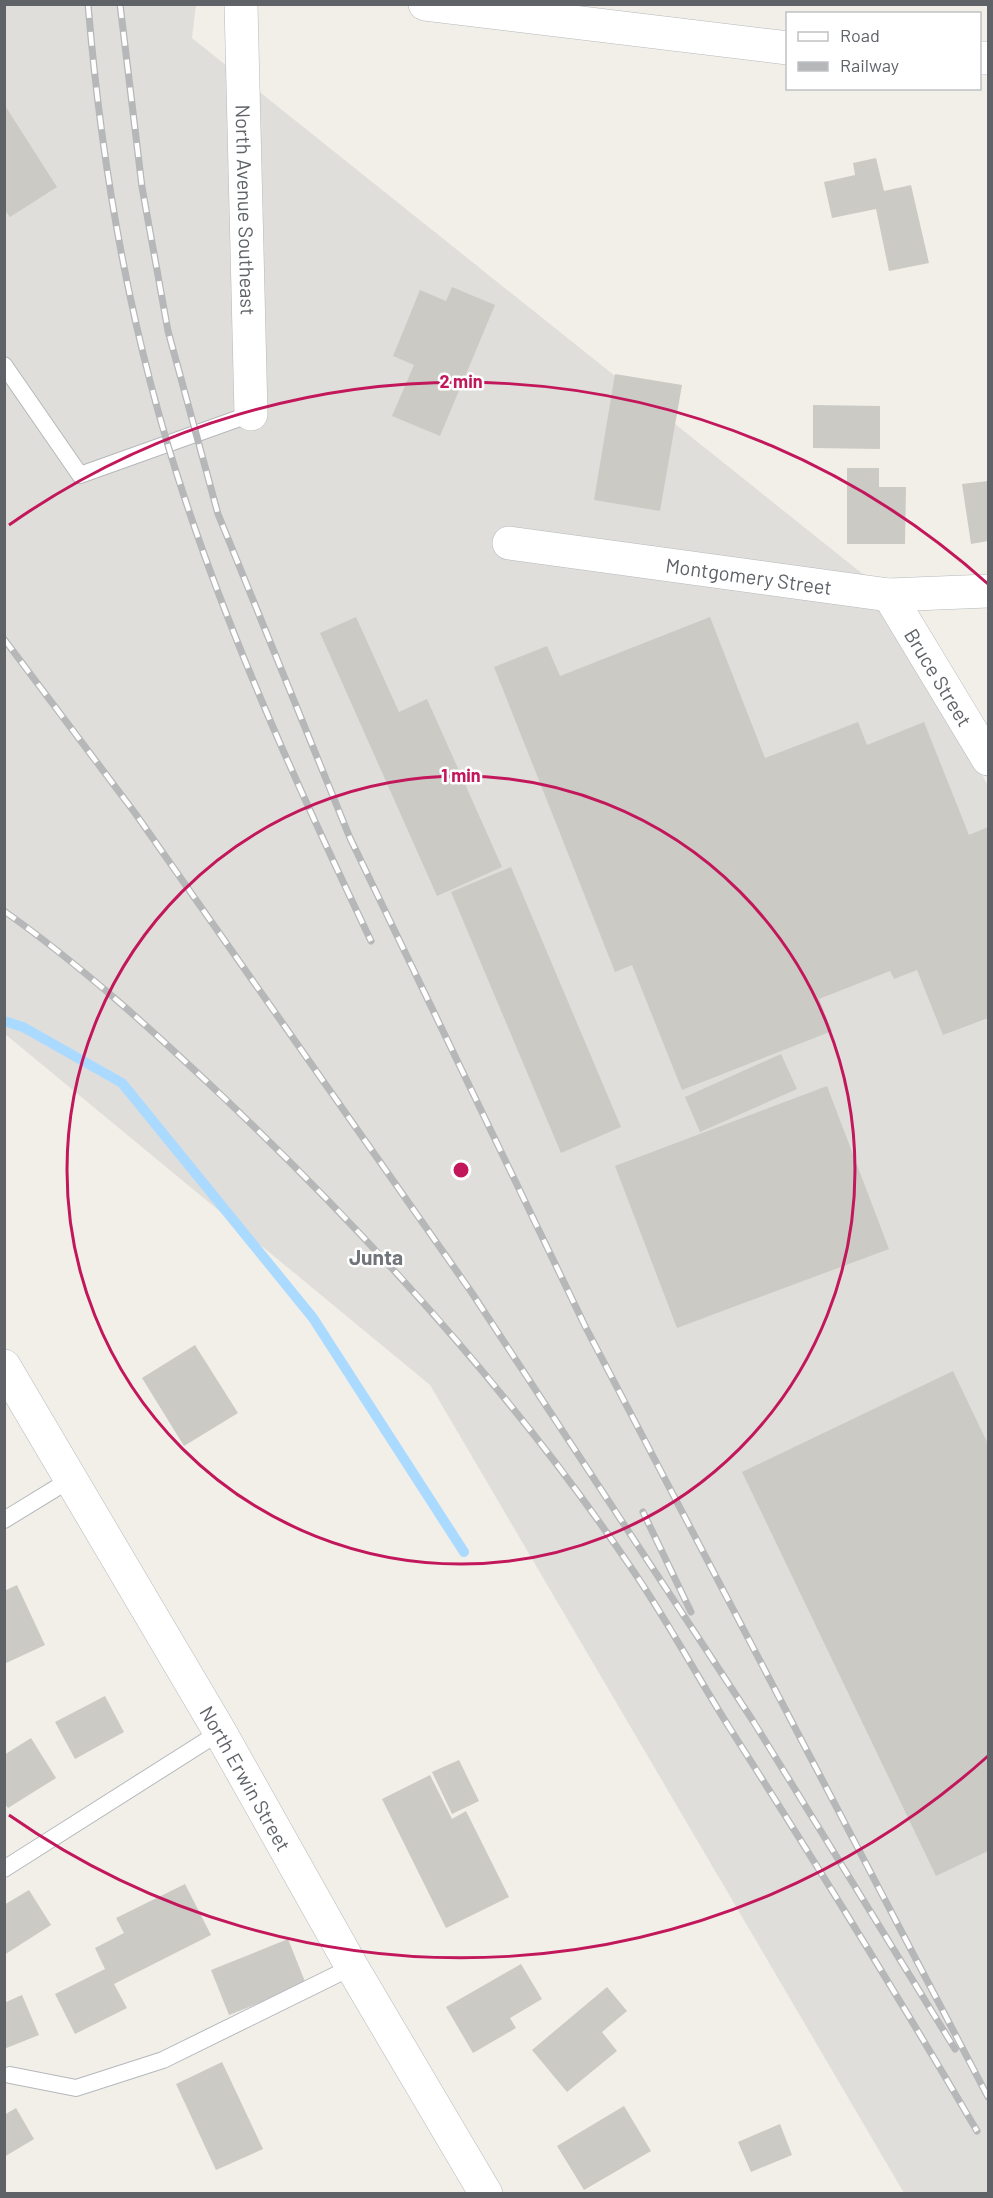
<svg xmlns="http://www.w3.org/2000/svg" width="993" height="2198" font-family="Barlow,sans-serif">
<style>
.industrial{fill:#e0deda}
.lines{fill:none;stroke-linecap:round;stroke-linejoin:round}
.stream{stroke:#aadaff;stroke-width:10}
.building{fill:#cccac5}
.service-casing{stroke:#b5b8bc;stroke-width:18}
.minor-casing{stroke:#b5b8bc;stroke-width:34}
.tertiary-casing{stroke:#b5b8bc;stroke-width:34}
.service{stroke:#fff;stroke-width:16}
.minor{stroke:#fff;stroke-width:33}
.tertiary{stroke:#fff;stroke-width:33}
.rail-casing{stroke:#b6b7b8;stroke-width:7}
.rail{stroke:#fff;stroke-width:4.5;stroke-dasharray:14;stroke-linecap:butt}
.ring{fill:none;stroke:#c2185b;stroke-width:3}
.labels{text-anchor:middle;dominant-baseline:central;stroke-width:5;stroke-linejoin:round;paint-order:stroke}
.street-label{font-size:20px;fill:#5f6368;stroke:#fff}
.neighbourhood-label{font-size:21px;font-weight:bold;fill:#70757a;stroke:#fff}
.centre{fill:#c2185b;stroke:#fff;stroke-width:3}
.ring-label{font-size:18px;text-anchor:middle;font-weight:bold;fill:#c2185b;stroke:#fff;stroke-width:5;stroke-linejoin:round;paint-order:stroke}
</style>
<rect width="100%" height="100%" fill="#f1efe8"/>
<path class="industrial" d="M4,5H196L192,38L889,595L988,786V2193H904L430,1385L5,1034Z"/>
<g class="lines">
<path class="stream" d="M4,1021L23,1027L122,1083L313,1318L464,1552"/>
</g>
<path class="building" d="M4,104L57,187L10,217L4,209Z
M876,158L884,191L911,185L929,263L889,271L876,209L832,218L824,182L855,175L853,163Z
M452,287L495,305L440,436L392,416L414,365L393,356L420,290L446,301Z
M615,374L682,385L660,511L594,500Z
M813,405L880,406V449L813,448Z
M847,468H879V487H906L905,544H847Z
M988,481V541L971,544L962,484Z
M356,617L399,712L427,699L502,867L437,896L320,633Z
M710,617L765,758L858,722L867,745L924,722L969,835L988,827V1018L943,1035L917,970L894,979L890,971L819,999L832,1031L682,1090L632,965L615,972L494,667L547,646L560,676Z
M511,867L621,1127L561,1153L451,892Z
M781,1054L797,1089L700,1132L685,1097Z
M827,1086L889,1249L677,1328L615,1166Z
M195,1345L238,1413L184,1446L142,1378Z
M953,1371L988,1444V1851L936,1876L742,1472Z
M17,1585L45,1645L4,1664V1591Z
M105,1696L124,1732L75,1759L55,1722Z
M31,1738L56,1778L8,1808L4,1803V1755Z
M459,1760L479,1801L452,1814L432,1772Z
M430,1775L452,1819L466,1811L509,1897L446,1928L382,1799Z
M185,1884L211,1935L114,1984L127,2008L75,2034L55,1994L105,1969L95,1948L124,1933L116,1918Z
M29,1890L51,1925L4,1955V1905Z
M288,1939L306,1984L229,2015L211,1970Z
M521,1964L542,1999L510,2018L516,2028L473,2053L446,2007Z
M607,1987L627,2011L602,2032L617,2051L567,2092L532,2050Z
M22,1995L39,2035L4,2049V2003Z
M222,2062L263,2149L216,2170L176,2084Z
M624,2106L651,2151L584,2190L557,2146Z
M16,2108L34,2139L4,2157V2115Z
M780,2124L792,2155L751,2172L738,2142Z"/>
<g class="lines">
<g class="service-casing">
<path id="service" d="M4,365L80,475L251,414
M4,1520L71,1479
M4,1869L220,1732
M10,2075L76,2088L163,2060L352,1967"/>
</g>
<g class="minor-casing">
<g id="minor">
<path id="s1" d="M241,4L251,414"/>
<path d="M425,4L788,48"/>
<path d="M980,58H988"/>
<path id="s2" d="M509,543L889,595L988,591"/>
<path id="s3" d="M889,595L988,759"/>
</g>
</g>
<g class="tertiary-casing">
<g id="tertiary">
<path id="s4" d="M4,1366L220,1732L352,1967L486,2194"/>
</g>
</g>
<use href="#service" class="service"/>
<use href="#minor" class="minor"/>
<use href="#tertiary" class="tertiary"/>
<g class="rail-casing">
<path id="rail" d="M88,4C102,174 133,347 188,508C238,657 304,800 371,941
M120,4L142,187L168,331L218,514L350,838L586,1328L988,2097
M4,639L135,813L472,1293L753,1721L955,2049
M4,911C82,966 152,1030 221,1095C374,1240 516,1397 634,1572C668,1622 697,1676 729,1727C814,1860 897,1994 977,2131
M643,1512L691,1612"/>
</g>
<use href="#rail" class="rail"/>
</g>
<g class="ring">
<circle cx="461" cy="1170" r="394"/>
<path d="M988 1756A788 788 0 0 1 9 1815M9 525A788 788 0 0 1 988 584"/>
</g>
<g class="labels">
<g class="street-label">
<text stroke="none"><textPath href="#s1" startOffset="206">North Avenue Southeast</textPath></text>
<text stroke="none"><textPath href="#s2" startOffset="242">Montgomery Street</textPath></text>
<text stroke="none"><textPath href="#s3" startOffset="96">Bruce Street</textPath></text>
<text stroke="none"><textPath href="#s4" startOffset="478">North Erwin Street</textPath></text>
</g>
<g class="neighbourhood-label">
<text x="376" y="1256">Junta</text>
</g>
</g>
<circle cx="461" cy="1170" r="9" class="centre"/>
<g class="ring-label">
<text x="461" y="388">2 min</text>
<text x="461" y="782">1 min</text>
</g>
<rect width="993" height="2198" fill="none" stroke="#5f6368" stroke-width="12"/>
<rect x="786" y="12" width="195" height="78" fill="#ffffff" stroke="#bfc1c3" stroke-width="1.5"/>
<rect x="798" y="32" width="30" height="9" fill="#ffffff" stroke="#bfc1c3" stroke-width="1.5"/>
<text x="840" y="42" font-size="18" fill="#5f6368">Road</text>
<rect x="798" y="62" width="30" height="9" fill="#b6b7b8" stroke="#bfc1c3" stroke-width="1.5"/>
<text x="840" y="72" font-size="18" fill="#5f6368">Railway</text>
</svg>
